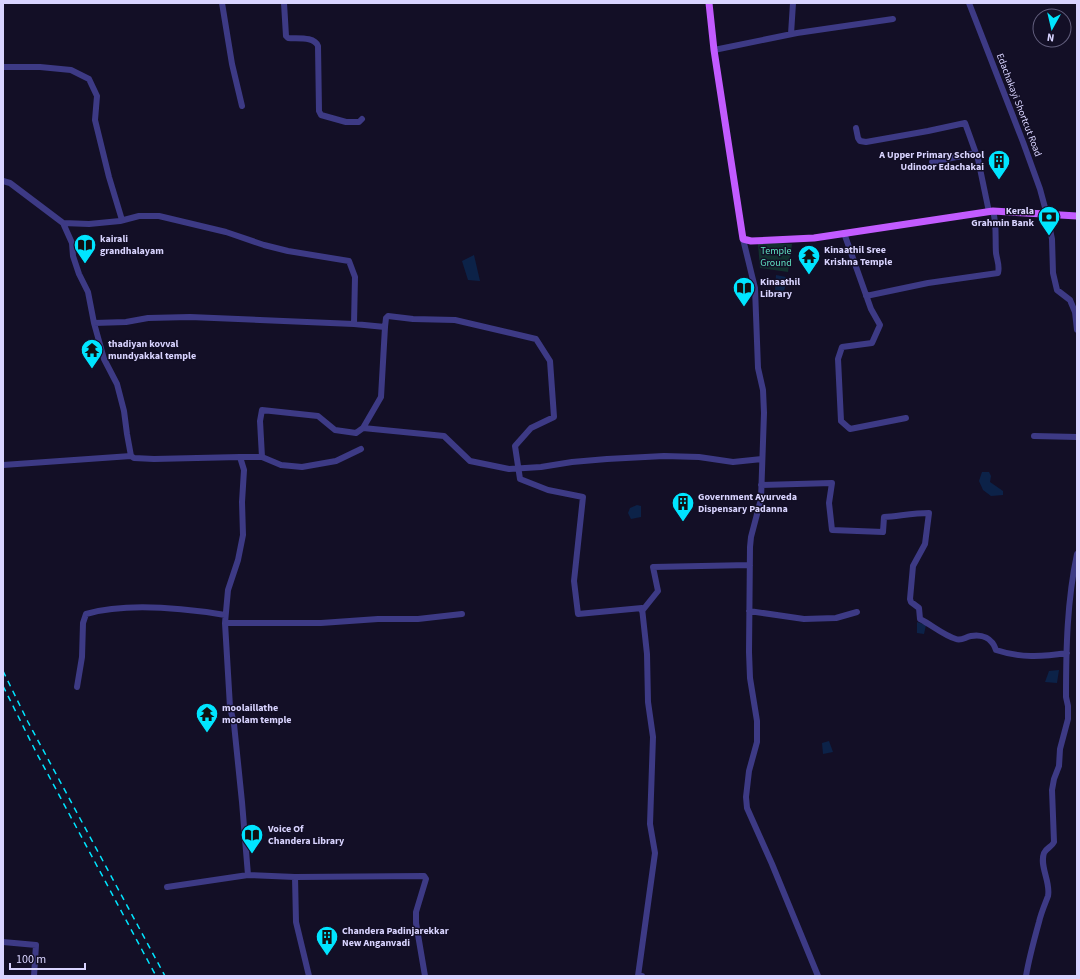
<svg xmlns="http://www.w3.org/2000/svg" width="1080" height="979" font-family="'Source Sans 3',sans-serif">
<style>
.green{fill:#12302f}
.water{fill:#0c2248}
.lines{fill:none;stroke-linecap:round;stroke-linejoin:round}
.minor{stroke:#3d3a85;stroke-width:6}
.major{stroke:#c25bff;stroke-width:7}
.rail{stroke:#00e5ff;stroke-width:1.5;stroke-dasharray:6 5;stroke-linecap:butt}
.labels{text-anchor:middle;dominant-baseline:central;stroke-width:3;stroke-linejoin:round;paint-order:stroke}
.street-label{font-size:10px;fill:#d9d4ff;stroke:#130f26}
.poi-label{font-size:10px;font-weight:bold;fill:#d9d4ff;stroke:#130f26;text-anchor:start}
.park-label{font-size:10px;fill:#5fe0c0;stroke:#130f26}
</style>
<rect width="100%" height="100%" fill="#130f26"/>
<path class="green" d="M775,243L792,244L788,272L760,268L758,244Z"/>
<path class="water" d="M474,255L480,281L468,280L462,261Z
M776,275L786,277L785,280L787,281L784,291L775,290Z
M982,472H989L991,476L990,482L1003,491V495L991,496L983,490L979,481Z
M637,505L641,506V517L631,519L628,513L630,508Z
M917,622L926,625L924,634L917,633Z
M1059,670L1057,683L1045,682L1049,671Z
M829,741L833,752L823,754L822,743Z"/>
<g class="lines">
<path class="minor" d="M222,3L232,64L242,106
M284,3L286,36L288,38C297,39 314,36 318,46L319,111L321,115L346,122H359L362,119
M969,3L1023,142L1040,189L1047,215L1052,239L1053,273L1057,290L1070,300L1075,312L1077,330
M791,34L793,3
M714,50L797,33L893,19
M3,67H40L71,70L89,79L97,96L95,120L109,177L122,220
M856,128L858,138L860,141L866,142L928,131L965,123L978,159L989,212
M932,162L976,153
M3,181L10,183L63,223L72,243L73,256L79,274L88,292L94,323L104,359L117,384L124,411L127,434L131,456L134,458L154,459L240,457L244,470L242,502L243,535L238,560L228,590L225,623L230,707L234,724L242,802L248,875L295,877L296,922L309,976
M63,223L89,224L120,221L139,216H159L226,232L264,245L288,251L349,261L355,277L354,324L385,327L381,397L363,428L356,433L335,430L318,416L262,410L260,421L262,457H240
M844,233L871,309L880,325L872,343L842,347L838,359L841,421L850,429L906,418
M743,239L755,288L758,368L763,390L764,413L761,499L751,537L750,547L749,652L750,678L757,721V742L749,771L746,797L747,808L772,864L818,976
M866,296L928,283L998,273C1000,266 997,260 996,253C995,239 997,225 993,211
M94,323L126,322L148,318L190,317L354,324
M385,327L386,318L388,316L413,319L455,320L536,339L550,361L554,417L531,428L515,446L520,479L548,490L583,497L574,581L578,614L642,608L647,654L648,702L653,737L650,824L655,853L638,976H642
M363,428L444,436L470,461L509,469L541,467L572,462L607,459L664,456L699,457L733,462L762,459
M1034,436L1077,437
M262,457L281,465L302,467L336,461L361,449
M3,465L131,456
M761,485L832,483L829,503L832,530L883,532L884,517C899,516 913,513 929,513L925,544L913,566L910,599L911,602L919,608L920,619C932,625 943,635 956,639C962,641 965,637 971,636C982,634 992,638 996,650C1020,658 1042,657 1067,653
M642,611L658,591L653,567L750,565
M749,611L804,619L836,618L857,612
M225,623H321L378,619H418L462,614
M77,687L82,657L83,623L86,614C128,602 182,608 225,615
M295,877L424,876L426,879L416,912V923L425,976
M167,887L248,875
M3,942L36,945L34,976
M1026,976C1029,958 1034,940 1039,922C1041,913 1045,904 1048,896C1051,882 1039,866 1044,853C1046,848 1052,847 1054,842L1052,790L1054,779L1059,766L1060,749L1068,719V706L1066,697C1066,649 1067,601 1077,554"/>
<path class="major" d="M709,3L714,50L743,239L751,241L814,238L993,211L1077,216"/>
<path class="rail" d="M3,671L28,722L165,976
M3,686L36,752L156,976"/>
</g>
<defs>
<g id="building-pin" transform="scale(1.15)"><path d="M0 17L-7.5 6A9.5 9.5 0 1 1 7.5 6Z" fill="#00e5ff" stroke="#130f26"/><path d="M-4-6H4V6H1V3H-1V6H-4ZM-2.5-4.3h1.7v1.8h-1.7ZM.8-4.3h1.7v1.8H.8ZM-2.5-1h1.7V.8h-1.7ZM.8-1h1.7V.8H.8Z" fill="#111"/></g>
<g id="bank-pin" transform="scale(1.15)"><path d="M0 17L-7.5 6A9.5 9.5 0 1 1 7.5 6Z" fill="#00e5ff" stroke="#130f26"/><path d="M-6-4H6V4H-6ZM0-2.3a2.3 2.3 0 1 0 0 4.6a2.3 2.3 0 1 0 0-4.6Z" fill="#111"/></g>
<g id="library-pin" transform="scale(1.15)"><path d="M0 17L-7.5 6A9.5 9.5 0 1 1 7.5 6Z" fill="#00e5ff" stroke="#130f26"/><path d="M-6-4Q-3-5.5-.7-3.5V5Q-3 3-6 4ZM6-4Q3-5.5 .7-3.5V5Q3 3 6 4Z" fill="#111"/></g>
<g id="temple-pin" transform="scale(1.15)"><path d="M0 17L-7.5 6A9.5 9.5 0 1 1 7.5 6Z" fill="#00e5ff" stroke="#130f26"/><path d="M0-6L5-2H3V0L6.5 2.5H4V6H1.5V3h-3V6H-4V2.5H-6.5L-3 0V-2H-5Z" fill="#111"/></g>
</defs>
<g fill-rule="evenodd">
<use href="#building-pin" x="999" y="161"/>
<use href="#bank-pin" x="1049" y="217"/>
<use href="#library-pin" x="85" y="245"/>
<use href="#temple-pin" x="809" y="256"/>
<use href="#library-pin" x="744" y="288"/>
<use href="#temple-pin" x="92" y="350"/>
<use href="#building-pin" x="683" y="503"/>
<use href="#temple-pin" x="207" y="714"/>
<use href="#library-pin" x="252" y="835"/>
<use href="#building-pin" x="327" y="937"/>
</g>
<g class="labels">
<g class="street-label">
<text transform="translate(1019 105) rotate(69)">Edachakayi Shortcut Road</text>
</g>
<g class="poi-label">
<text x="984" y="155" text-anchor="end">A Upper Primary School<tspan x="984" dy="12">Udinoor Edachakai</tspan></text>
<text x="1034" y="211" text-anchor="end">Kerala<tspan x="1034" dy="12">Grahmin Bank</tspan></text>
<text x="100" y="239">kairali<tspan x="100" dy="12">grandhalayam</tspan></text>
<text x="824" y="250">Kinaathil Sree<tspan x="824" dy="12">Krishna Temple</tspan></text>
<text x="760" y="282">Kinaathil<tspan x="760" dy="12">Library</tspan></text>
<text x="108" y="344">thadiyan kovval<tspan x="108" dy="12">mundyakkal temple</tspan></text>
<text x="698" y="497">Government Ayurveda<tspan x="698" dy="12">Dispensary Padanna</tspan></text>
<text x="222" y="708">moolaillathe<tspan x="222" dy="12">moolam temple</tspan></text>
<text x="268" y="829">Voice Of<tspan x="268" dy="12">Chandera Library</tspan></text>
<text x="342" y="931">Chandera Padinjarekkar<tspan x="342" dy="12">New Anganvadi</tspan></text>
</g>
<g class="park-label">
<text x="776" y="251">Temple<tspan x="776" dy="12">Ground</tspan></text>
</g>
</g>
<rect width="1080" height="979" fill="none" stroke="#d9d4ff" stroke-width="8"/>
<g transform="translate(1052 28) rotate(188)"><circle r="19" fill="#130f26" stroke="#625e7d"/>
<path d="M0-3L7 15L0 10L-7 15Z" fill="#00e5ff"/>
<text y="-6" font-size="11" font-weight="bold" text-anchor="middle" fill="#d9d4ff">N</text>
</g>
<path d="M10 963v6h75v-6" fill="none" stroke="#d9d4ff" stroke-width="2"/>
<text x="16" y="963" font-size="12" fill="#d9d4ff" stroke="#130f26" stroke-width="3" paint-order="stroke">100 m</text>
</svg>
